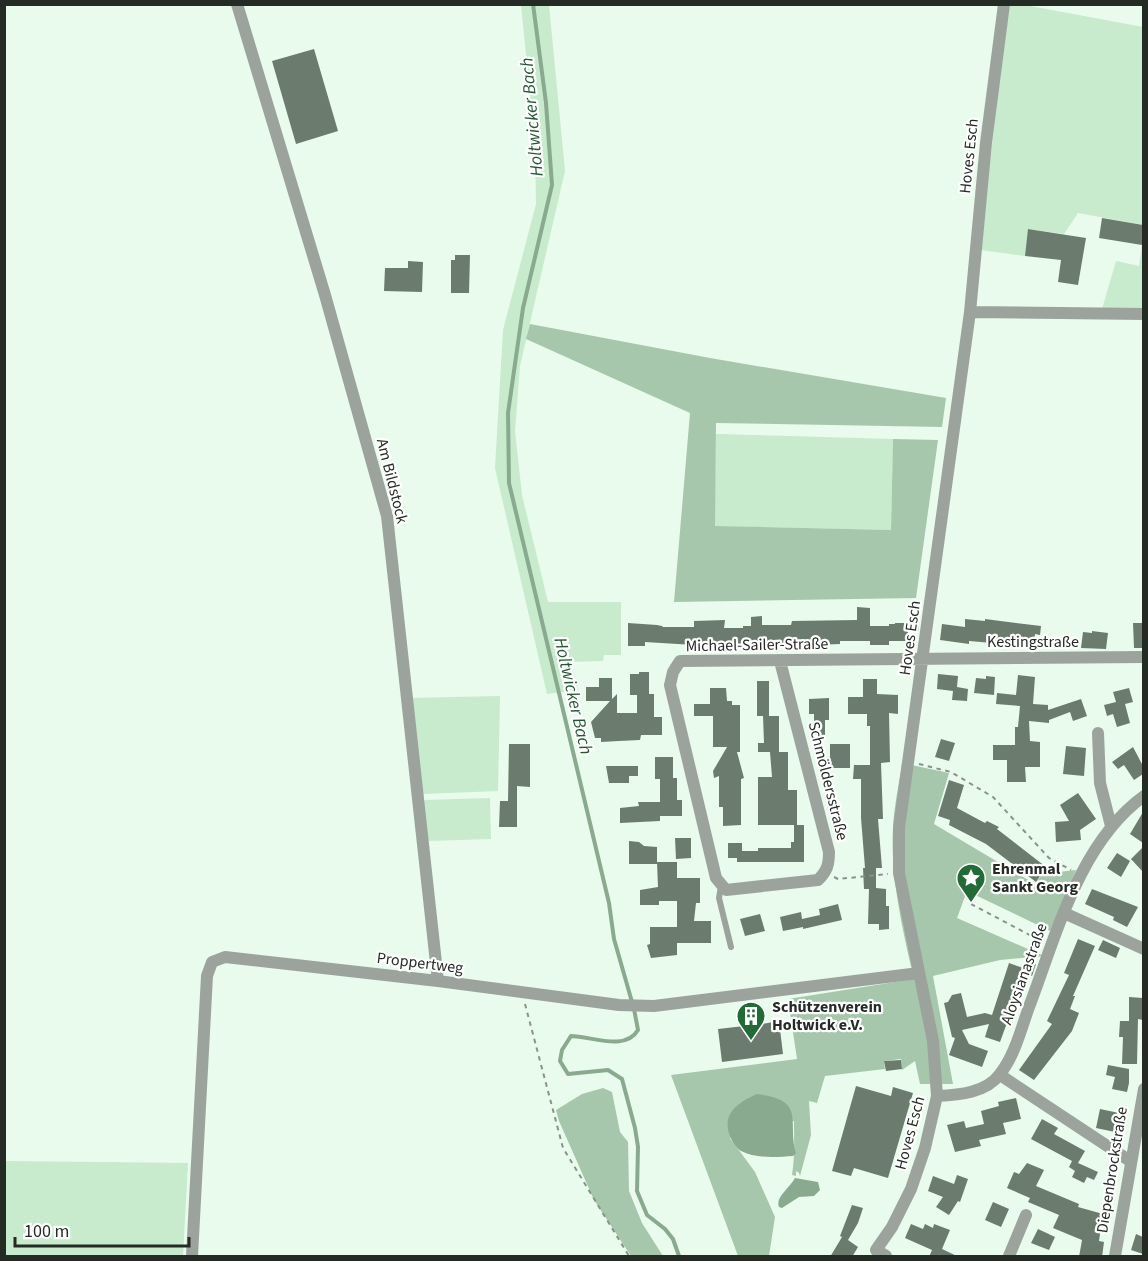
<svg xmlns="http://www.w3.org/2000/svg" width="1148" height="1261" font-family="'Source Sans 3',sans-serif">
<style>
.green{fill:#c8eacd}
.forest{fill:#a6c7ab}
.water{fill:#89aa8f}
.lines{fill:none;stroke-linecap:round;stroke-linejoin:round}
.stream{stroke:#89aa8f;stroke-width:4}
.building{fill:#6b7c6e}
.path{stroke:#88948a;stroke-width:2;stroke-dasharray:4.5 4.5;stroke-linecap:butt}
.lane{stroke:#9ca39d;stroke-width:6}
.street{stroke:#9ca39d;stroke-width:12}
.labels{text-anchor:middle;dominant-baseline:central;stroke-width:4.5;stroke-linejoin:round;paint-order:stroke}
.street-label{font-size:16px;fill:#242b25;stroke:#fff}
.poi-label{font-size:16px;font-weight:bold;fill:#242b25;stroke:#fff;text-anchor:start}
.water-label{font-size:18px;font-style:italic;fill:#245631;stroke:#fff}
</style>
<rect width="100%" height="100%" fill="#e9fbec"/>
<path class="green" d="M521,5H549L565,171L520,366L515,431L522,495L548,602H621V655H604L603,661L571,662L578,690L547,694L495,468L503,330L536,204L535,143Z
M1008,5H1025L1143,27V225L1078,213L1064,234L1029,229L1025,256L980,250Z
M1143,236V309H1102L1116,261L1139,266Z
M716,434L893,439L891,530L714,526Z
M500,696L498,791L423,794L408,698Z
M490,798L491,839L428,841L420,806L425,800Z
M5,1161L188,1163L183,1256H5Z"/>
<path class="forest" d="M530,324L710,358L946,398L942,427L716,423L715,526L891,530L893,439L938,440L916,598L674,602L690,413L526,339Z
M902,763L949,773L934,824L1035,884L1042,874L1076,870L1050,931L967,891L957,918L1044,956L1000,960L933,976L953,1084H920L915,1061L902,1070L901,1059L884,1061L885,1069L825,1076L817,1103L809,1101L811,1135L800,1176L799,1173L796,1171V1176L792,1175C795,1156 794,1140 794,1121L730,1138L755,1172L775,1217L769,1256H738L671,1075L797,1059L788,999L914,979C903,932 890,876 893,828C894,806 899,785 902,763Z
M603,1088L612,1092L620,1132L628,1142L629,1191L642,1223L663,1256H631L594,1200L559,1121L556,1110L582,1094Z"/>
<path class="water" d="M757,1094C807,1100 787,1121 796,1153L793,1156C777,1157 756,1159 741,1151C736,1148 732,1141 730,1136C721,1113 739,1102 757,1094Z
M795,1178L818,1182L820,1190L814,1196L799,1197L782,1208L779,1207C775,1197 789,1189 795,1178Z"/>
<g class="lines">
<path class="stream" d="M533,4L546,103L552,185L523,308L508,413L509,483L609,903L614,939L632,1002
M634,1009L638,1030C625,1052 591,1036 571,1036L562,1050L560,1061L568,1074L608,1070L622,1079L635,1128L638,1147L637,1191L647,1215L665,1229L673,1239L679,1256"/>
</g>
<path class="building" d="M314,49L338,131L296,144L272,61Z
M1102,218L1143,225L1142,245L1099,238Z
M1028,229L1086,238L1078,285L1058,282L1061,260L1025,256Z
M455,255H470L469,293H451V260H455Z
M408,261L423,262L422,292L384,291L385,268H408Z
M857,607L870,608V626H889V624H895V623H919L918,632H908V641H889V645H870V641H840V644L816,645L724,646V642H694V645L645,642V646H628V623L657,625L662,626L663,627H694V621L725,620L724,628H743V626H751V617L762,616V625H791L792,621L857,620Z
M965,619L985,621V619L1041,626L1040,635L1035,634L1034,644L1004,641V644L969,641V644L940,640L942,624L965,627Z
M1133,623H1143V648H1134Z
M1092,631L1108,633L1106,649L1081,648L1083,632L1092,633Z
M639,672H649V694H654V717H662V735H641L640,740L619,741L601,742V738H595L591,722L610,701H586V687H599V678H612V699L617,694V713H637V695H630V674H639Z
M938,674L958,676L957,687L968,689L967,701L952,700L953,691L937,689Z
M1018,675L1035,677L1033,704L1048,705V710L1081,699L1087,716L1073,721L1070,712L1049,720V723L1029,721L1030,741L1040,742V767H1025L1026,782H1007V760H993V745H1015V727H1018L1020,706L996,704L997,693L1016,695Z
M986,676L995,677L994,695L974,693L976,678L986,679Z
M863,679H877V694L898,695V714L889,713L890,762L881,763L883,819H878L882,868H876V888L886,889V906H889V929L879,930V924H868L869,889H864L863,868H865L861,818V779H853L854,765H870V726H867V714H848V697H863Z
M757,681H769V716H757Z
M710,688H726L727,701H732V705H740V752H737L744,778L741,779V825L723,826V807H719V776L714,778L713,771L727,747H713V716H694V704H710Z
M1129,688L1133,702L1125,704L1130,723L1117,727L1113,714L1107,716L1104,705L1116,702L1113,692Z
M829,698V720H825V735H814V714H809V699Z
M763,716H779V752H788V790H797V825H758V777H772L770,752H758V743H764Z
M941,739L955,743L949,761L935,757Z
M509,744H530V787L517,786V827H499L500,801H508Z
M830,744H850V768H830Z
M1066,746L1086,748L1084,776L1063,774Z
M1133,747L1143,766V774L1134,780L1124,765L1118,769L1112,762Z
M655,757H673V778H677V800H682V816H660V821L620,823V808L639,806L638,802H660V779H655Z
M606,766H638V776H629V783H609Z
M949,780L964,785L957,808L985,823L987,821L999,827L997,829L1046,867L1036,882L986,844L949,825L950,820L938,816Z
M1078,793L1096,819L1080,830L1081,840L1056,842L1055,822L1069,821L1060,805Z
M1143,812V843L1130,834Z
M794,825H804V862H737V858H728V843H742V851H758V848H791V842H794Z
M675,838H691V858L676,859Z
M629,841L639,842L644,846L657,847V864H629Z
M1143,847V872L1131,859Z
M1117,853L1130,861L1121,877L1107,868Z
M657,862H677V878H700V903H696L694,921H711V943H677V955L651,958L647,945L650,944V927H677V901H659V905H640V890L658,887Z
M1092,889L1138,907L1127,927L1113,920L1114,917L1085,904Z
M838,904L842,920L803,929V927L783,931L780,917L801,912L802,919L820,915L819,909Z
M760,914L765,931L745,936L740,919Z
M1078,939L1095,946L1073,996H1075L1070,1009L1079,1013L1072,1031L1034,1080L1019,1070L1052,1024L1047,1021L1069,975L1064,973Z
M1103,940L1120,948L1116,958L1098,950Z
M1028,961L1036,964L1032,976L1025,974L1000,1042L985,1037L989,1024L962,1030L969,1044L988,1051L982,1067L949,1055L955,1038L952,1037L944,1003L948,1002L952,995L961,993L967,1017L985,1013L992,1015L1009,963L1026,969Z
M1129,997L1143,998V1020L1138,1019L1137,1064H1122L1123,1037H1119L1120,1021H1129Z
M761,1017L762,1024L779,1021L783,1054L722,1062L718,1029L753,1025L751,1019Z
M901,1060L902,1069L886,1071L884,1061Z
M1108,1065L1129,1069V1083L1127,1092L1112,1089L1115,1077L1106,1075Z
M856,1086L891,1096L893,1087L913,1093L888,1178L854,1168L851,1176L832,1171Z
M1016,1098L1021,1119L1003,1123L1006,1134L979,1140L981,1146L955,1152L947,1125L964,1121L966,1128L984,1124L981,1111L999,1106L998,1102Z
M1100,1109L1119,1113L1115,1132L1096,1128Z
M1042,1119L1058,1128L1054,1134L1085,1151L1078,1163L1098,1172L1094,1180L1087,1177L1084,1183L1072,1177L1075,1171L1069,1167L1072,1161L1031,1139Z
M1027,1163L1044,1170L1036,1186L1079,1204L1078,1207L1103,1214L1099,1241L1104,1242L1102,1257H1079L1082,1240L1053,1228L1059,1215L1028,1202L1030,1198L1007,1188L1014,1172L1019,1174Z
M957,1175L968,1179L960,1202L958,1201L949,1215L936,1207L943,1197L928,1191L933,1176L954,1184Z
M993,1202L1009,1209L1001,1227L985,1220Z
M852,1205L863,1208L858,1223L848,1240L858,1247L852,1257H830L842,1237L840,1236Z
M911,1224L923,1229L925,1224L933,1228L934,1224L950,1230L942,1249L959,1257H929L932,1250L905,1238Z
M1038,1229L1055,1237L1049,1250L1031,1243Z
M1136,1234L1143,1237V1254L1131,1250Z"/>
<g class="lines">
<path class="path" d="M919,764L951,772L993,797L1049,858L1071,870
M834,877L838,879L888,874
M971,904L1041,941
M525,1004L563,1148L629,1256"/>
<path class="lane" d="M721,886L719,898L731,947"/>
<path class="street" d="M237,4L325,295L387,516L438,981
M970,312L1144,314
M780,661L829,852C829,865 827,871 818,880L726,890L716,878L670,685L673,672L680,661L1144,657
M1098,733L1100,783L1111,826
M1064,913L1144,949
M1000,1075L1130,1161
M937,1096C959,1095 986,1093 1000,1074C1015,1055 1021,1029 1029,1007C1056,936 1079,843 1144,796
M192,1256L207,976L212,962L225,957L438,981L619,1005L654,1006L919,973
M886,1256L876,1250L892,1227L911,1189L925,1148L937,1096L933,1041L899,873V828L970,312L986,143L1004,4
M1009,1256L1026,1215
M1115,1256L1144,1089"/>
</g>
<defs>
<g id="sight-pin" transform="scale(1.5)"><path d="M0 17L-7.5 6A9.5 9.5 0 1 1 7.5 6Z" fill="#226a36" stroke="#fff"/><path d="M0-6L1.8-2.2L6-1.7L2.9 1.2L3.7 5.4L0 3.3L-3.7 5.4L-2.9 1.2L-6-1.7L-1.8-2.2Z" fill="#fff"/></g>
<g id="building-pin" transform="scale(1.5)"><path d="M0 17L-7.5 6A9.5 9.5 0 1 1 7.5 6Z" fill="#226a36" stroke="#fff"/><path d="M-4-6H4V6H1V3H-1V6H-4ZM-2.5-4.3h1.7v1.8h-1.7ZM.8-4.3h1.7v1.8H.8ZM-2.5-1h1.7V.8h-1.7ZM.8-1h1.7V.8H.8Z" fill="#fff"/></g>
</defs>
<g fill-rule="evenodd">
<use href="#sight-pin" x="971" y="878"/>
<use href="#building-pin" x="751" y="1016"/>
</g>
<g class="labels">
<g class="street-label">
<text transform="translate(969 156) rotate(-84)">Hoves Esch</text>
<text transform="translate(392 481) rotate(76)">Am Bildstock</text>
<text transform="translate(910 638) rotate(-82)">Hoves Esch</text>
<text x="1033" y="642">Kestingstraße</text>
<text transform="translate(757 645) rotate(-1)">Michael-Sailer-Straße</text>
<text transform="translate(828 781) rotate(76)">Schmöldersstraße</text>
<text transform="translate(420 963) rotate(7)">Proppertweg</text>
<text transform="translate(1024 974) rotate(-70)">Aloysianastraße</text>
<text transform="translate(910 1133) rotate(-75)">Hoves Esch</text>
<text transform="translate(1112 1170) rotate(-81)">Diepenbrockstraße</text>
</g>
<g class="poi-label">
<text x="992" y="869">Ehrenmal<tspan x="992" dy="18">Sankt Georg</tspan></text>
<text x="772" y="1007">Schützenverein<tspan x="772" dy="18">Holtwick e.V.</tspan></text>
</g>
<g class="water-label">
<text transform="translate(532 117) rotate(-95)">Holtwicker Bach</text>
<text transform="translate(573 696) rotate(77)">Holtwicker Bach</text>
</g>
</g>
<rect width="1148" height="1261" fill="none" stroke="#242b25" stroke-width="12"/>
<path d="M15 1237v9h174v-9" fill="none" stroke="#242b25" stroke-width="3"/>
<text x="24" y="1237" font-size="18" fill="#242b25" stroke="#ffffff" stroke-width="4.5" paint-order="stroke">100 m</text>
</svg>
